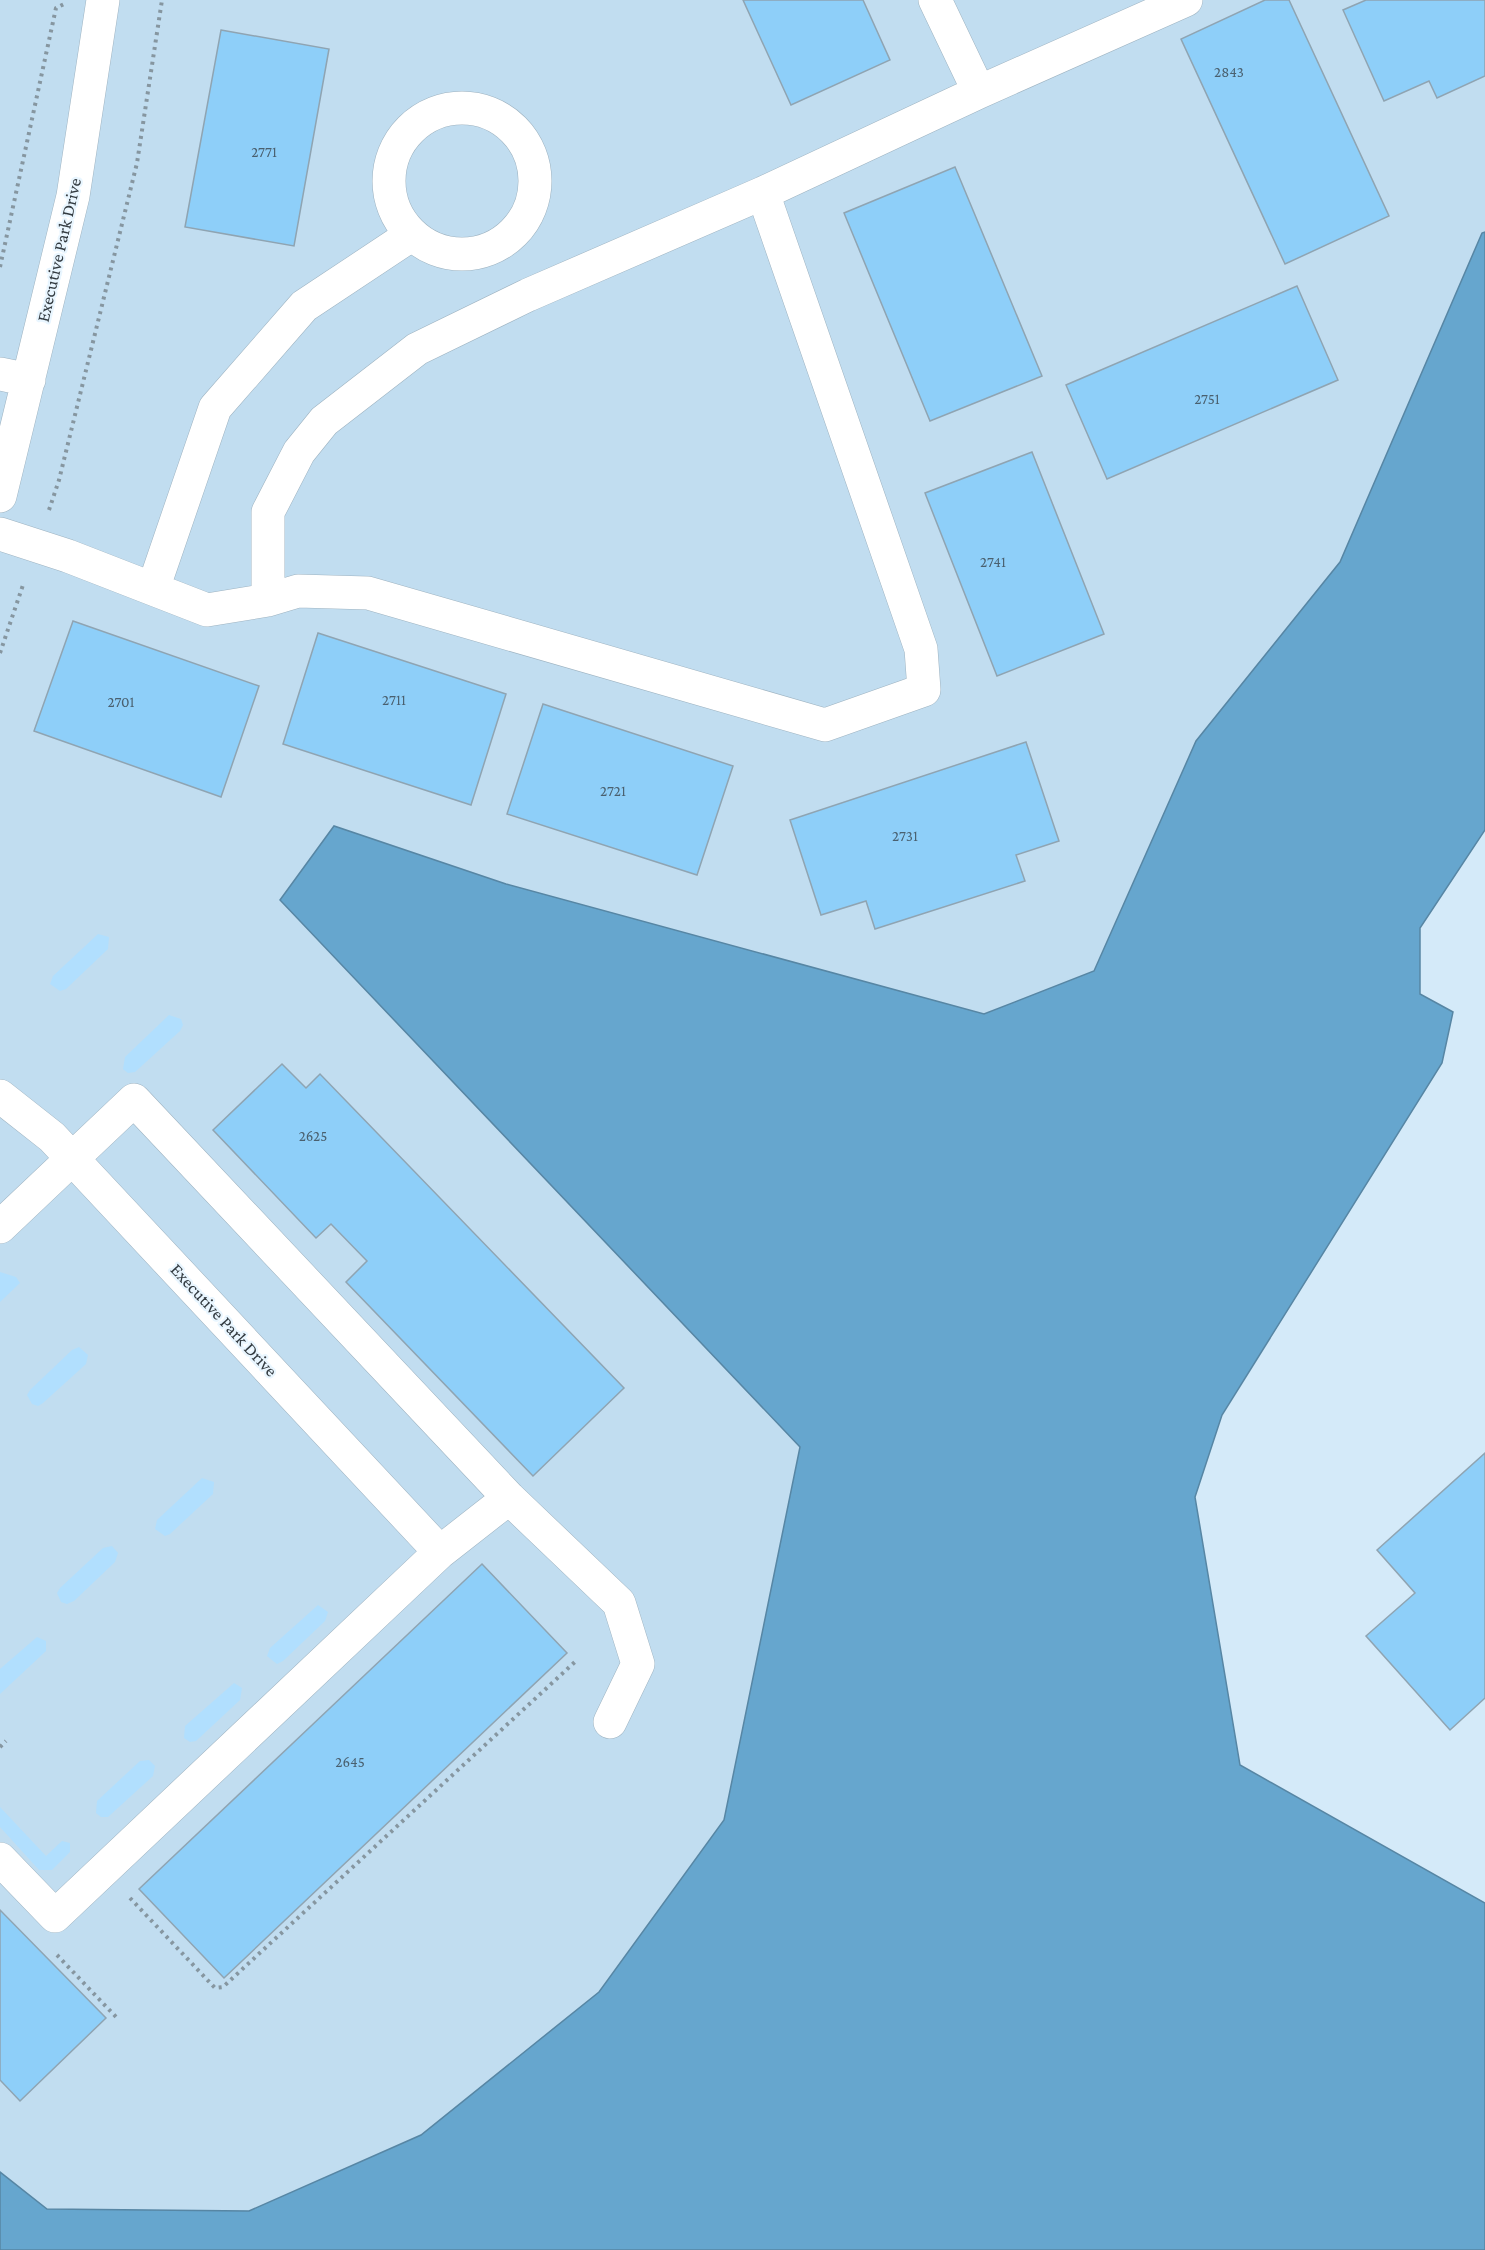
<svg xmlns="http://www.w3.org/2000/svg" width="1485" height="2250" font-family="'Crimson Pro',serif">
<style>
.built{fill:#c1ddf0}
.green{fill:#b1dffe}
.water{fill:#66a6ce;stroke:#5786a4;stroke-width:1.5}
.building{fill:#8ecff9;stroke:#8fa4b2;stroke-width:1.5}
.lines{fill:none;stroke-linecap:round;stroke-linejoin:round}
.minor-casing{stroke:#9eb3c1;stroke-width:34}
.path{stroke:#8696a0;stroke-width:4;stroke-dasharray:3 4.5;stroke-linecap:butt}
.minor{stroke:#fff;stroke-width:33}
.labels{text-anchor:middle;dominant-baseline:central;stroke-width:4.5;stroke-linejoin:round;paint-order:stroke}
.number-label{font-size:15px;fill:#4a606f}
.street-label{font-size:18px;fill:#333b41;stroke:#e9f6ff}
</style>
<rect width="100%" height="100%" fill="#d4eaf9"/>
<path class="built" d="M0,0H1485V232L1482,233L1340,562L1196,741L1094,971L984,1014L506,884L334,826L281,899L800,1447L773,1593L724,1820L599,1992L421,2135L249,2211L46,2209L0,2172Z"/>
<path class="green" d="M98,934L109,937L108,949L66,989L60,991L50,984L53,976Z
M169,1015L181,1019L183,1025L180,1031L135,1072L128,1073L123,1069L125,1057Z
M0,1272L16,1277L20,1283L0,1302Z
M79,1347L88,1355L86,1364L43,1403L38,1406L32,1404L27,1395L30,1390L72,1350Z
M202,1478L214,1482L213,1494L170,1534L165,1536L155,1529L157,1520Z
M112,1546L118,1553L115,1562L74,1601L67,1604L61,1602L57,1593L60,1588L103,1548Z
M318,1605L328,1612L325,1621L283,1661L277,1664L267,1656L270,1648Z
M37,1637L46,1641V1651L0,1694V1669Z
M234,1683L242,1688L240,1700L196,1741L190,1742L184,1738L185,1726Z
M149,1760L155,1766L153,1776L108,1817H101L96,1813L97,1801L140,1761Z
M0,1807L46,1856L62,1841L70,1843V1852L52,1870H39L0,1827Z"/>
<path class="water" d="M1485,232V830L1420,928V994L1453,1012L1442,1063L1222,1415L1195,1497L1240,1765L1485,1903V2250H0V2172L47,2209L249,2211L421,2135L599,1992L724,1820L800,1447L280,900L334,826L506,884L984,1014L1094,971L1196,741L1340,562L1482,233Z"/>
<path class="building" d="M743,0H863L890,60L791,105Z
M1265,0H1289L1389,216L1285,264L1181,39Z
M1366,0H1485V76L1437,98L1429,81L1384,101L1343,10Z
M221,30L329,49L294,246L185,227Z
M955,167L1042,376L930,421L844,213Z
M1297,286L1338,380L1107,479L1066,385Z
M1032,452L1104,634L997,676L925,493Z
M73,621L259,686L221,797L34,731Z
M318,633L506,694L471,805L283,744Z
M543,704L733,766L697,875L507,814Z
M1026,742L1059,841L1016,855L1025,881L875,929L866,901L821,915L790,820Z
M282,1064L306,1088L320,1074L624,1388L533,1476L346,1282L367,1261L331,1224L316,1238L213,1130Z
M1485,1453V1698L1450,1730L1366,1636L1415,1593L1377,1550Z
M482,1564L567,1653L224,1978L139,1889Z
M0,1910L106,2018L20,2101L0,2080Z"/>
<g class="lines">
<g class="minor-casing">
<path id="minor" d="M935,0L979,92
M389 181a73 73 0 1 1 146 0a73 73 0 1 1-146 0Z
M0,374L29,380
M0,496L73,196L103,0
M0,534L68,556L207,610L268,600L298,591L368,593L825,725L924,690L921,649L763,193
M153,589L215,408L304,306L411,235
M268,600V512L299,452L324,421L417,349L528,295L763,193L979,92L1186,0
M0,1096L52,1137L440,1552
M0,1227L134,1100L509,1498L619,1603L638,1664L610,1722
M0,1859L55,1916L440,1552L509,1498"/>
</g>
<path class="path" d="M0,267L56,8L64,4
M49,510L59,480L137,163L162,0
M0,653L24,582
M0,1747L6,1741
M130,1898L215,1988L223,1987L577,1660
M57,1955L117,2018"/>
<use href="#minor" class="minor"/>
</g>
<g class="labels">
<g class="number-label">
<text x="1229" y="72">2843</text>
<text x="264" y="152">2771</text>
<text x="1207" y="399">2751</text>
<text x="993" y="562">2741</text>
<text x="394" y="700">2711</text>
<text x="121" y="702">2701</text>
<text x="613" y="791">2721</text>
<text x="905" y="836">2731</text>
<text x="313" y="1136">2625</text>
<text x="350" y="1762">2645</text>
</g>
<g class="street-label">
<text transform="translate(59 250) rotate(-77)">Executive Park Drive</text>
<text transform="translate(224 1320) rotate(47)">Executive Park Drive</text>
</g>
</g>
</svg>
